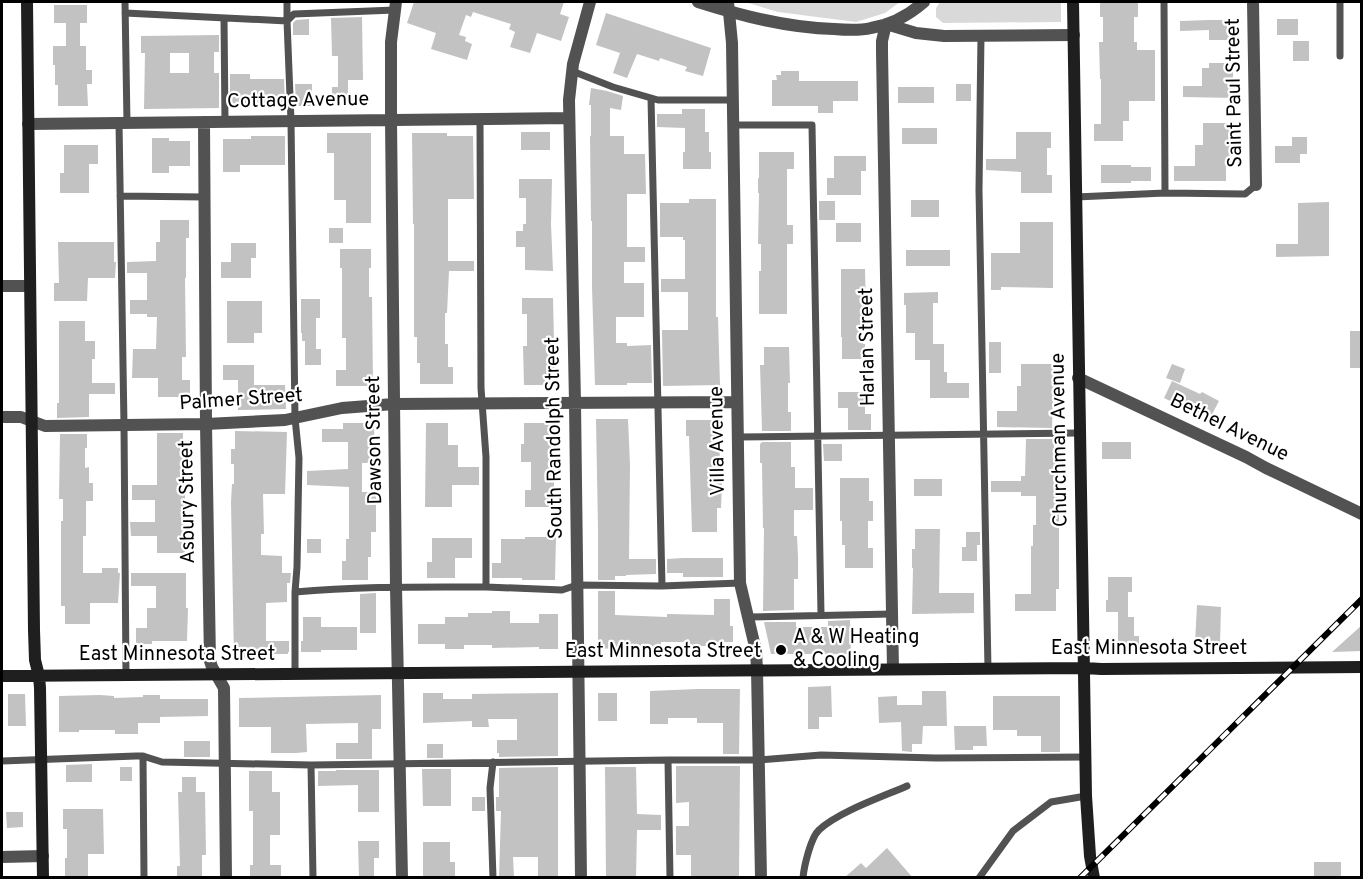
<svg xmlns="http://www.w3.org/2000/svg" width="1363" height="879" font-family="Overpass,sans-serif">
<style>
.green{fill:#d9d9d9}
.building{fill:#c2c2c2;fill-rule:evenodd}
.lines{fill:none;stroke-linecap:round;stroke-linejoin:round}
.lane{stroke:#525252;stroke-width:7}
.street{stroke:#525252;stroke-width:12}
.secondary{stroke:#1f1f1f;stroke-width:12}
.rail-casing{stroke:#000;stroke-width:6}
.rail{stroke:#fff;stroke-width:4;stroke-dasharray:11;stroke-linecap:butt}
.poi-dot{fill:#000;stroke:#fff;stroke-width:2}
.labels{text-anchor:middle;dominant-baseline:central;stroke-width:4.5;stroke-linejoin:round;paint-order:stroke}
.street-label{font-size:20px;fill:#000;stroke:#fff}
.poi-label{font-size:20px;fill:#000;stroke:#fff;text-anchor:start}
</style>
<rect width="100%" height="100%" fill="#fff"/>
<path class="green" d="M745,2H900L885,13L856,22L778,12Z
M940,2H1061V22L943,23L936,17V8Z"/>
<path class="building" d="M414,2H564L560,14L569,17L561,41L537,33L530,53L510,47L515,32L509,29L511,24L473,12L471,17L466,15L459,35L466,37L465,41L472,44L467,60L431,49L436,33L407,23Z
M1100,2H1138V17H1134V42H1137V50H1155V101H1129V121H1123V141H1094V124H1101V79H1100L1099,42H1103V17H1100Z
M54,5H87V23H80V46H86V70H92V84H87L88,106H58V85H55V65H53V46H66V23H54Z
M606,13L711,48L703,76L685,71L687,67L660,58L659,61L637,54L627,78L613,73L620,53L596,45Z
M362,17L363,80H348V103H332V87H338V56H332L331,18Z
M309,19V35H293V23L296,20Z
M1277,19H1298V35H1277Z
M1209,20H1234V40H1209V30L1180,31V21Z
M219,35V52H214V73H219V108L144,109L145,53H141V36ZM170,53H189V73H170Z
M1293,41H1309V61H1293Z
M1209,63H1233V82H1235V98L1183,97V86H1202V68H1209Z
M781,71H799V81H858V101H833V113H818V106H772V80H777L776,75H781Z
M230,74H250V79H284L285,103L230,104Z
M295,84H312V106H296Z
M956,84H971V101H956Z
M898,87H934V103H898Z
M591,88L607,91L623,96L621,110L610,108V136H624V154H645L646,194H627V247H645V262H624V283H644V317H616V343H627V346L651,345L652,383H627V385H595L592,287V221H591L590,136H591V105H589Z
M682,109H705V132H709V152H711V169H683V152H685V128L657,127V114H682Z
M1203,123H1235V141H1231V161H1226V181H1174V166H1195V145H1203Z
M902,128H937V144H902Z
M521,132H550V150H521Z
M1016,132H1051V148H1047V175H1052V193H1021V172L986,170V159H1016Z
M327,133H371V223H346V200H334V153H327Z
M412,133H447V136H473L474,199H448V261H474V271H449L447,313H445V344H448V367H453V384H420V363H417V337H414V224H413Z
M251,136H285V165H240V172H223V139H251Z
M1292,137H1307V154H1300V163H1275V146H1292Z
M152,138H169V141H190V166H169V173H152Z
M64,145H98V164H89V193H60V173H64Z
M759,152H794V169H787V225H793V244H787V314H759V271H761V244H758L759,193H758V178H759Z
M834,156H866V171H861V195H827V178H834Z
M1101,165H1131V167H1151V181H1131V183H1101Z
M519,179H552L551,224L553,271L525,270V247H516V231H523V224H526V198H519Z
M689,199H716V317H718L720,385L663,386L662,330H688V292H661V279H685V240H683V237H660V203H689Z
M911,200H939V217H911Z
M819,201H835V220H819Z
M1329,202V256L1276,257V244H1298V203Z
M160,220H189V238H186V278H185L186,357H182V380H190V397H158V378H132L133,349H156L157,317H147V314H130V300H147V273H127V262L156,261V242H160Z
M1020,222H1053V288L1001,287V290H991V253H1020Z
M836,223H861V242H836Z
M329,228H343V243H329Z
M58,242H114V262H116L115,278H88L87,301H54V283H59Z
M231,243H256V258H251V278H221V262H231Z
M340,249H371V268H369V297H372L373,386H336V370H346V338H342V268H340Z
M906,250H950V266H906Z
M841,269H865L866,309H863V344H865V359H842V337H841Z
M938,292V303H933V344H944V372H947V383H969V398H930V360H915V333H906V305H904V293Z
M522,298H553L555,385H524L523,346H527V314H522Z
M301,299H320V318H316V349H321V365H305V341H302V333H301Z
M227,301H262V333H254V343H227Z
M59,321H85V341H95V359H92V383H115V394H89V417L57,418V403H59Z
M1350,331H1362V368H1350Z
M989,342H1001V373H989Z
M764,347H789L790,383H788V412H791V431H762L760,365H764Z
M1021,364H1054L1052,428L997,427V411H1017V386H1021Z
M1172,364L1185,369L1180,383L1166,378Z
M223,365H254V385H285L286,409L238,410V380H223Z
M1172,381L1200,394L1202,392L1219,401L1209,420L1164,398Z
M838,392H865V414H871V430H848V408H838Z
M596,419H628L630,465L629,559H656V574L626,575V576H615V580H598V529Z
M686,420H719L720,465H722V483L721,508H717V532H692L689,436H686Z
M343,423H374L375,463H362V492H376V532H371V557H368V580H342V561H346V539H349V487L307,485V471L348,469V442H322V429H343Z
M426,423H448V445H458V467H479V485H452V507H425Z
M524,423H554V490H555V507H525V490H531V462H521V444H524Z
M235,431L287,432L285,494H263L264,534H261V555L282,556V573H291L290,583H287V602L266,603V641H289V652H288V654H263V658H234L231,502L232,484H234V464H231V449H235Z
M157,433H183V450H185V553H157V536H131L130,522H155V500H132V485H157Z
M60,434H87V448H85V468L89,467V483H93V501H86V536H83V573H102V568H118V573H120L118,603H90V624H65V606H61V521H63V499H59Z
M1026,439H1054V458H1056V476H1059V589H1056V611H1015V594H1031V546H1033V525H1036V496H1021V492H991V481H1021V476H1025Z
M762,442H791V467H795V488H813V510H794V536H797L798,557V579H794V610L763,611L764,528H763L762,463H760V444Z
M1102,442H1131V459H1102Z
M823,444H842V461H824Z
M840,478H869V501H873V521H868V548H873V568H845V545H842V521H840Z
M914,479H942V496H914Z
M915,529H940L939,593H974V613L912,614L913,568H912V549H915Z
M966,532H980V545H977V561H962V547H966Z
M525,537H556L555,580H522V578H492V563H501V539H525Z
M432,538H472V558H455V578H427V562H432Z
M307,539H321V553H307Z
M683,558H723V577H683V573H667V559Z
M131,573H186V608H188L187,641H152V644H136V628H147V608H156V586H131Z
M1108,577H1132V592H1128V617H1134V636H1139V650H1118V612H1106V600H1108Z
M598,591H615V615L667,617V614L714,615V599H730V626H733V642H709V646H689V642H661V646L598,649Z
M376,593V633H360V594Z
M1197,605L1221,607L1220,644L1195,643Z
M492,611H510V623H539V614H558V649H539V647L492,648V645H464V649H445V644H418V624H445V617H468V613H492Z
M303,617H321V627H357V650H321V652H301V641H303Z
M850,620L851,654H771L764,622H796V627H828V621Z
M1362,625V651L1332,652Z
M831,686L832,717H819V729H808V687Z
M697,689H740L739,754H723V723H697V718H668V724H650V691Z
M922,691H946L947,726H923L922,744H912V752L902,751L901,722L879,723L878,697L897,696V705H922Z
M423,693H443V699H472V694L558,693V756L499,757V753H497V740H517V719H488L489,727H472V721L423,723Z
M598,693H617V721H598Z
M8,694H25L26,726H8Z
M100,695L114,696V698L143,697V695H160V699H208V716L160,717V723H138V734H115V730H79V732H59V696Z
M381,695V729H372V759H336V743H358V723L306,724L307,752L296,753H271V727H239V698Z
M993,696H1060V752H1041V736H1017V730H993Z
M954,726H986L987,746H973V750H955Z
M184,741H210V757H184Z
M427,744H443V758H427Z
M92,764V782H66V765Z
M676,766H740L739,878H691V855H676V826H689V802L676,803Z
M120,767H132V781H120Z
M558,767V878H538V857H513L514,877H499L501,811H496V797H499V768Z
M605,767H636L637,814L661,815V830H637L636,878H606Z
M422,769H451V806H423Z
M336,770H379V812H358V785L318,786V771H336Z
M249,771H272V792H280V835H270V865H281V878H250V865H253V811H249Z
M182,777H196V792H205L206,855H202V878H177V866H180L178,792H182Z
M472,797H485V811H472Z
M63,809H103L104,854H88V876H65V858H67V829H63Z
M6,812H23V827L7,828Z
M358,841H379V858H374V878H359Z
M423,842H450V862H455V878H423Z
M887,848L913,878H844L861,863L866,868Z
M1314,862H1341V878H1314Z"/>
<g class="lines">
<path class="lane" d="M125,2L127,123
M287,2V21
M1340,2V56
M125,13L287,21L291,121L295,418L299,458L297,567L295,592V674
M224,18L225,122
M287,21L294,14L395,10
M981,35L979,190L988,669
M572,71L613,87L658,100H733
M651,98L662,586L740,583
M119,123L124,425L126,675
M733,125H812L821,614
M1165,193L1245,194L1256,185
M120,196L204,197
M1076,197L1165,193L1164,2
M738,437L1079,433
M486,587L562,590L577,585L662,586
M295,592C358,586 422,587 486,587V457L481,388L480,119
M747,617L892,614
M143,756L144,878
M668,760H760L821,755L936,758L1086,757
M2,761L136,756H143L162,762L311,765L668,760L670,878
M311,765L313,878
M493,878L490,788L493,762
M803,878C804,866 811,837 819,830C838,812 882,797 907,786
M979,878L1013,831L1051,802L1086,796"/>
<path class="street" d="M396,2L391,42V120L396,587L402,878
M698,2C742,16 788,28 834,29C846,30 859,31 871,28C890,25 909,15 924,2
M728,2L732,43L740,583L756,651L757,670L761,878
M1253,2L1256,185
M886,24L882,41V52L893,669
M886,24L916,33L944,36L1074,35
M204,122L206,424L210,661L212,667L224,688L226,878
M28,124L569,118
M2,286H30
M1078,378L1246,457L1266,468L1362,514
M2,417H21L45,426L206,424L285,420L342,408L394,404L737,402
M2,857L43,856
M581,878L575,403L569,100L573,64L590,2"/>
<path class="secondary" d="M27,2L34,630L35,660L39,676L40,688L43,878
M1073,2L1086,796L1090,856L1094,878
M2,676L1085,668L1101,669L1362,667"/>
<g class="rail-casing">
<path id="rail" d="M1080,878L1362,599"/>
</g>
<use href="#rail" class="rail"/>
</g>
<circle class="poi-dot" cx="781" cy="650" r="6"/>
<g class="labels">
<g class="street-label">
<text transform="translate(1235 93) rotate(-91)">Saint Paul Street</text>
<text transform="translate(298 101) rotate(-1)">Cottage Avenue</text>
<text transform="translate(868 347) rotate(-91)">Harlan Street</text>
<text transform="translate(241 400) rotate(-4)">Palmer Street</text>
<text transform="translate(1229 428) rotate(26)">Bethel Avenue</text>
<text transform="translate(555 438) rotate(-91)">South Randolph Street</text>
<text transform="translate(375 440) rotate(-91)">Dawson Street</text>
<text transform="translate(1060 440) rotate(-91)">Churchman Avenue</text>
<text transform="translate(718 441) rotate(-91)">Villa Avenue</text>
<text transform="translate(188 502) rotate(-91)">Asbury Street</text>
<text x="1149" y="649">East Minnesota Street</text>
<text x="663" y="652">East Minnesota Street</text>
<text x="177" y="655">East Minnesota Street</text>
</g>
<g class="poi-label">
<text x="793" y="638">A &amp; W Heating<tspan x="793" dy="23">&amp; Cooling</tspan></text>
</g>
</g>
<rect width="1363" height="879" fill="none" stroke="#000000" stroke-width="6"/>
</svg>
